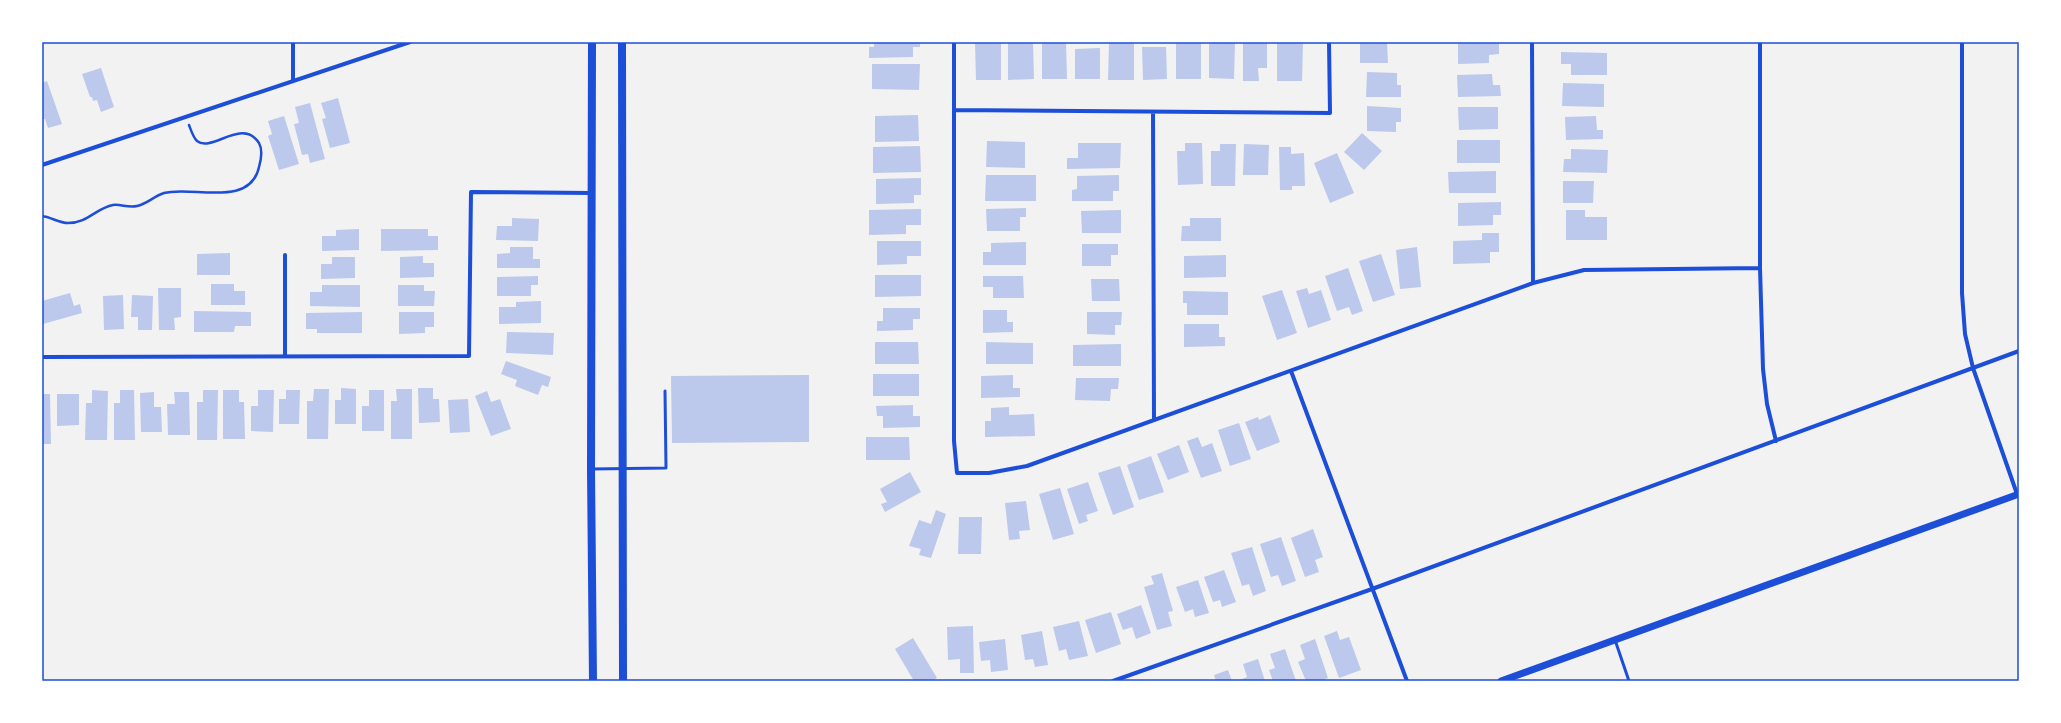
<svg xmlns="http://www.w3.org/2000/svg" width="2061" height="723" font-family="'Golos Text',sans-serif">
<style>
.building{fill:#bdc9ec}
.lines{fill:none;stroke-linecap:round;stroke-linejoin:round}
.path{stroke:#1d4ed8;stroke-width:2.5}
.service{stroke:#1d4ed8;stroke-width:3}
.minor{stroke:#1d4ed8;stroke-width:4}
.tertiary{stroke:#1d4ed8;stroke-width:7}
.secondary{stroke:#1d4ed8;stroke-width:8}
.neatline{fill:none;stroke:#1d4ed8;stroke-width:1.5}
</style>
<rect width="100%" height="100%" fill="#f2f2f2"/>
<path class="building" d="M874,42H920V47H913V57L869,58V47H874Z
M975,42H1001V80H976Z
M1008,42H1033L1034,79L1008,80Z
M1042,42H1066L1067,79H1042Z
M1109,42H1134V80H1108Z
M1176,42H1201V79H1176Z
M1209,42H1235L1234,79L1209,78Z
M1243,42H1267V68H1258L1259,81H1243Z
M1277,42H1303L1302,81H1277Z
M1360,42H1387L1388,63H1360Z
M1458,42H1499V54L1489,55V63L1458,64Z
M1142,47H1166L1167,79L1143,80Z
M1100,48V79H1075V49Z
M1561,52L1607,53V75H1571V64H1561Z
M872,64H920L919,90L872,89Z
M101,68L114,107L101,112L97,100L93,101L92,97H90L82,74Z
M1367,72L1397,73V85H1401V97H1366Z
M1492,74L1493,85H1500L1501,96L1458,97L1457,75Z
M47,81L62,124L48,128L45,119L42,120V83Z
M1563,83L1604,84V107L1562,106Z
M338,98L350,143L330,148L322,119L326,118L321,103Z
M310,103L325,159L310,163L308,154L302,155L294,124L299,123L295,107Z
M1367,106L1401,108V122H1396V132L1367,131Z
M1458,107H1498V129L1459,130Z
M918,115L919,141L875,142V116Z
M284,116L299,164L279,170L268,136L272,134L268,121Z
M1596,116L1597,130H1603V139L1566,140L1565,117Z
M1362,133L1382,151L1364,170L1344,152Z
M1457,140H1500V163H1457Z
M987,141L1025,142V168L986,167Z
M1078,143H1121L1120,168L1067,169V158H1078Z
M1185,143H1202L1203,184L1178,185L1177,151H1185Z
M1220,144H1236L1235,186H1211V151H1220Z
M1244,144L1269,145L1268,175H1243Z
M920,146L921,172L873,173V147Z
M1279,147H1291V154L1304,153L1305,186H1292V190H1280Z
M1571,149L1608,150L1607,173L1563,172L1564,159H1571Z
M1337,153L1354,193L1330,203L1314,163Z
M1496,171V193H1449L1448,172Z
M986,175H1036V201H985Z
M1119,175V191H1113V201H1072V190L1077,189V176Z
M921,178V195H914V203L876,204V179Z
M1563,181H1594L1593,203H1563Z
M1501,202V215H1493V225L1458,226V203Z
M1026,208V217H1020V231H987L986,209Z
M921,209V225H906V234L869,235V210Z
M1121,210V233H1082L1081,211Z
M1566,210H1585V217H1607V240H1566Z
M512,218L539,219L538,241L496,240L497,226H512Z
M1190,218H1221V241H1181L1182,226H1190Z
M359,229V250L322,251V236H336V230Z
M381,229H428V236H438V250L381,251Z
M1482,233H1499V252H1490V263L1453,264V241L1482,240Z
M877,241H921V256H907V264L877,265Z
M1026,242V265H983V252H991V243Z
M1082,244H1118V255H1111V266H1082Z
M510,247H533V259H540V268H497V254L510,253Z
M1417,247L1421,287L1400,289L1396,250Z
M230,253V275H197V254Z
M1381,254L1395,295L1373,302L1359,261Z
M1226,255V277L1184,278V256Z
M423,256V263H434V277L400,278V257Z
M332,257H355V278L321,279V264H332Z
M1348,268L1363,311L1352,315L1349,307L1337,311L1325,276Z
M875,275H921V296L875,297Z
M538,276V285H531V296H497V277Z
M983,276H1023L1024,298H993V287H983Z
M1091,279H1119L1120,301H1092Z
M211,284H234V291H245V305H211Z
M322,285H360V307L310,306V292H322Z
M398,285H424V291H435L434,306H398Z
M158,288H181V317L174,318L175,330H159Z
M1307,288L1309,294L1321,290L1331,320L1308,328L1296,291Z
M1282,290L1297,333L1277,340L1262,296Z
M1183,291L1228,292V315H1187V303H1183Z
M70,293L74,306L80,304L82,313L43,324L42,301Z
M123,295L124,329L104,330L103,296Z
M132,295L153,296L152,330H138V317H131Z
M541,301V323L499,324V307H516V302Z
M883,308H920V319H913V330L877,331V321H883Z
M983,310H1007V322H1013V332L983,333Z
M194,311L251,312V326H235L234,332H194Z
M362,312V333H317V329H306V313Z
M399,312H434V327H425V333L399,334Z
M1087,312H1122L1121,325H1115V335L1087,334Z
M1184,324H1219V337H1225V346L1184,347Z
M507,332L554,333L553,355L506,353Z
M875,342H918L919,364H875Z
M986,342L1033,343V364H986Z
M1121,344V366H1073V345Z
M506,361L551,377L548,387L542,385L538,395L515,386L517,380L501,374Z
M873,374H919V396H873Z
M809,375V442L672,443L671,376Z
M1013,375V388H1020V397L981,398V376Z
M1076,378H1119L1118,389H1111L1110,401L1075,400Z
M341,388L356,389V424H335V400H341Z
M418,388H433V399H439L440,422L419,423Z
M314,389H329L328,439H307V401H313Z
M396,389H412V439H391V401H397Z
M92,390L108,391L107,440H85L86,403H92Z
M120,390H134L135,440H114V403H120Z
M203,390H218L217,440H197V402H203Z
M223,390H239V402H244L245,439H223Z
M258,390H274L273,432L251,431V406H258Z
M286,390H300L299,424H279V399H286Z
M369,390H384V431H362V406H369Z
M487,391L491,402L500,399L511,429L491,436L475,396Z
M154,392V407H161L162,432H141L140,393Z
M174,392H189L190,435H168L167,404H175Z
M42,394H50L51,444H42Z
M57,394H79V425L57,426Z
M468,399L470,432L450,433L448,400Z
M913,405V416H920V427L883,428V416H877L876,406Z
M1009,407V415L1034,414L1035,436L985,437V421H991V408Z
M1270,415L1280,442L1257,451L1245,422L1258,417L1259,420Z
M1239,423L1251,459L1230,466L1218,430Z
M866,437H909L910,460H866Z
M1198,437L1202,447L1212,443L1222,471L1201,478L1187,441Z
M1179,445L1189,472L1168,480L1157,454Z
M1151,456L1164,492L1139,500L1127,465Z
M1120,466L1134,507L1113,515L1098,473Z
M910,472L921,492L885,512L881,504L887,502L880,489Z
M1088,482L1098,511L1086,515L1088,521L1079,524L1067,489Z
M1060,488L1074,534L1053,540L1039,494Z
M1026,501L1030,530L1019,531L1020,539L1009,540L1005,503Z
M936,510L946,514L931,558L919,555L921,549L909,546L919,520L931,524Z
M959,517H982L981,554H958Z
M1313,529L1323,557L1315,560L1319,572L1305,577L1291,538Z
M1281,537L1296,581L1282,586L1278,575L1271,577L1260,544Z
M1252,547L1266,591L1253,596L1249,584L1242,586L1231,553Z
M1224,570L1236,602L1222,607L1220,600L1213,602L1204,577Z
M1162,573L1173,611L1168,612L1172,626L1157,630L1144,587L1154,584L1151,576Z
M1198,580L1209,613L1195,617L1193,609L1185,612L1176,587Z
M1141,605L1151,633L1136,639L1132,627L1123,630L1117,614Z
M1111,612L1121,644L1096,653L1085,620Z
M1079,621L1088,656L1069,660L1066,649L1059,651L1053,627Z
M973,626L974,673H960V659L948,660L947,627Z
M1042,631L1048,665L1035,667L1033,659L1025,660L1021,635Z
M1337,631L1340,640L1349,637L1361,670L1339,678L1324,636Z
M913,638L937,678L931,681H914L895,649Z
M1005,639L1008,670L991,672L990,660L981,661L979,642Z
M1315,639L1328,678L1320,681H1306L1298,662L1305,659L1300,645Z
M1285,649L1296,681H1273L1269,670L1275,668L1270,654Z
M1258,659L1265,681H1237L1247,677L1243,664Z
M1228,670L1232,681H1216L1214,675Z"/>
<g class="lines">
<path class="path" d="M42,216C51,217 59,223 68,223C88,223 96,208 113,205C121,204 128,208 137,206C147,204 154,196 164,193C191,185 250,209 259,167C261,160 263,150 259,143C242,117 212,153 197,141C193,137 191,130 189,125"/>
<path class="service" d="M591,469L666,468L665,391
M1615,640L1629,681"/>
<path class="minor" d="M293,42V81
M954,42V441L957,473H989L1027,466L1533,283L1584,270L1760,268
M1532,42L1533,283
M1760,42V268L1763,369L1767,404L1776,441
M1962,42V293L1965,334L1973,368L2017,494
M954,110L1330,113L1329,42
M1153,112L1154,420
M42,165L410,42
M285,255V356
M42,357L469,356L471,192L591,193
M1291,371L1407,681
M1113,681L1372,589L2019,351"/>
<path class="tertiary" d="M1501,681L2019,494"/>
<path class="secondary" d="M592,42L591,469L593,681
M622,42L623,681"/>
</g>
<rect width="2061" height="723" fill="none" stroke="#ffffff" stroke-width="86"/>
<rect x="43" y="43" width="1975" height="637" class="neatline"/>
</svg>
